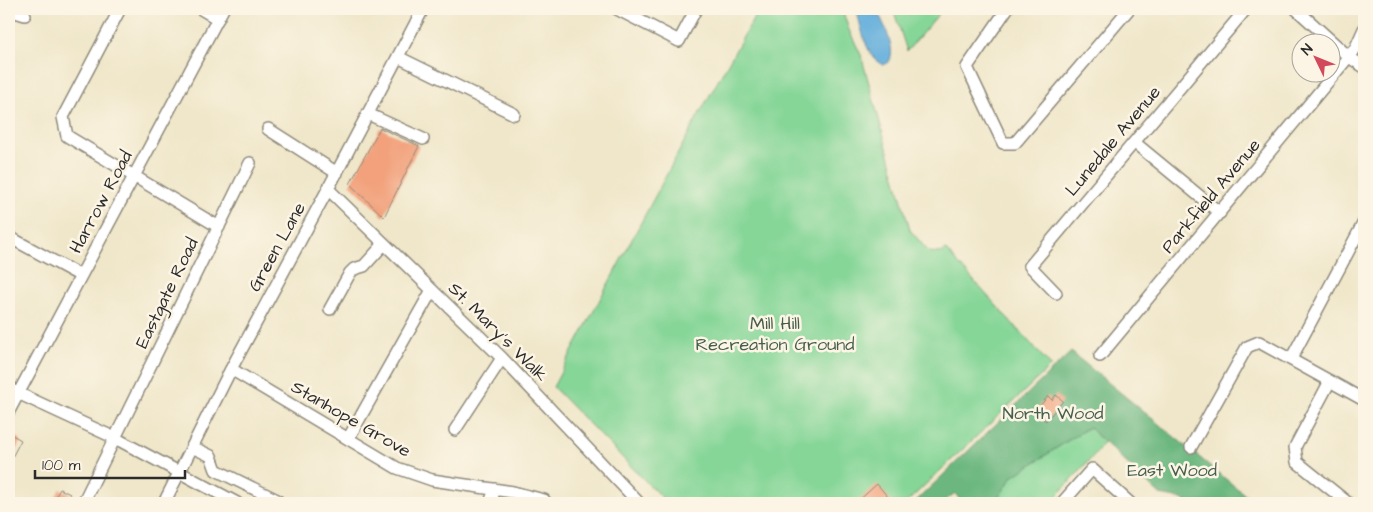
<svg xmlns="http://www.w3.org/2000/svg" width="1373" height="512" font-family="'Architects Daughter',sans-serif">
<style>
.green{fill:#85d697;stroke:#588061}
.forest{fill:#6cb780;stroke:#4c7156}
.water{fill:#63afdc;stroke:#476d84}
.building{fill:#f2a17c}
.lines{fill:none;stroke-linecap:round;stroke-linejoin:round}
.minor-casing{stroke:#8e897a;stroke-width:14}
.minor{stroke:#fff;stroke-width:11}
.labels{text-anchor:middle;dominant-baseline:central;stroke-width:5;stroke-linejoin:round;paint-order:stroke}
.street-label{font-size:18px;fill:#2b2b2b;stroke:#fcf5e5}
.park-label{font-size:18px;fill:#465e4b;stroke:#fcf5e5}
</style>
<rect width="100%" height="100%" fill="#fcf5e5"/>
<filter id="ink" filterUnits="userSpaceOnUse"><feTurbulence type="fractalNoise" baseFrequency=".02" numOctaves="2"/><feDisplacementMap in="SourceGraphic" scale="10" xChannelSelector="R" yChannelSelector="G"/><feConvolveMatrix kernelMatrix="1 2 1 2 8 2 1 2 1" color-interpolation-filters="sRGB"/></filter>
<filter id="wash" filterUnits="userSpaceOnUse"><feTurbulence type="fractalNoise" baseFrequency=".0096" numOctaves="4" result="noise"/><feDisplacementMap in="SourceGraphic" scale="20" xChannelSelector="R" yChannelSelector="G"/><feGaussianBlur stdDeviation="1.12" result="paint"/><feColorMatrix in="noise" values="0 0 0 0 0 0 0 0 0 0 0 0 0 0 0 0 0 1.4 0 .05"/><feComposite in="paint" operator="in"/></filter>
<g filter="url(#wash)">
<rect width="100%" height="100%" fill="#f0e7ca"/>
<path class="green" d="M759,9H842L849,30L861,55L910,230L929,252L941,253L946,250L1051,366L906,503H667L553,387L698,116Z
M893,9H943L907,51Z
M1089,427L1103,442L1096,453L1050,503H995L1012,477Z"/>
<path class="forest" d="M1071,352L1255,503H1187L1182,499L1160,495L1089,427L1012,477L995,503H962L955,493L942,503H914Z"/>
<path class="water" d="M856,9H877C882,22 903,59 883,65C864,55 862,27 856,9Z"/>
<g id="blocks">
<path class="building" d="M380,128L419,146L384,217L350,184Z
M1056,395L1063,401L1046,421L1035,412L1048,396L1052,400Z
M9,433L21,440L9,463Z
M877,484L893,503H856Z
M60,489L70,494L65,503H52Z"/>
</g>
</g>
<g filter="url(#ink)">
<use href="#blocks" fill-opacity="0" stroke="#8e897a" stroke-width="1"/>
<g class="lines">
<g class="minor-casing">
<path id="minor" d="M120,9L63,117L67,136L219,227
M201,9L218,19
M617,9L679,41L696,9
M1007,9L967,67L1003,143H1015L1129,9
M1296,9L1349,57L1364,67
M9,10L25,15
M398,57L514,114
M368,114L423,139
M268,129L337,173
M1135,143L1220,213
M328,189L502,358L639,503
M9,237L81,276
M1056,293L1030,266L1246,9
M330,309L350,273L354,269L364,266L384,244
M1100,356L1355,49L1364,29
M1291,359L1364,222
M231,369L397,468L432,480L513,492L544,500L546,503
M1330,381L1295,447L1297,462L1348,503
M9,389L115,438L237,503
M9,411L223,9
M455,430L502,358
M348,439L432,290
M192,447L211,456L216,470L277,500
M1191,447L1247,347L1259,342L1364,400
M83,503L250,163
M164,503L231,369L328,189L423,9
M490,503L495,489
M1062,503L1092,469L1130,503"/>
</g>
<use href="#minor" class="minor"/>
</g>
</g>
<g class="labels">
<g class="street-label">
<text transform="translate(1113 141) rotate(-50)">Lunedale Avenue</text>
<text transform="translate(1211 196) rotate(-50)">Parkfield Avenue</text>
<text transform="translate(101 202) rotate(-62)">Harrow Road</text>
<text transform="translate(277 247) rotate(-61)">Green Lane</text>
<text transform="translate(167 293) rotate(-64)">Eastgate Road</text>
<text transform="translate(498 332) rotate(45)">St. Mary's Walk</text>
<text transform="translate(351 419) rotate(30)">Stanhope Grove</text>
</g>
<g class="park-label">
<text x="775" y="323">Mill Hill<tspan x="775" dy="21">Recreation Ground</tspan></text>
<text x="1053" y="413">North Wood</text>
<text x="1172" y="470">East Wood</text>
</g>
</g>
<rect width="1373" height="512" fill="none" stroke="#fcf5e5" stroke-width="30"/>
<g transform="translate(1316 58) rotate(313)"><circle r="24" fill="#fcf5e5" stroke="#a8a49b"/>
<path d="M0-4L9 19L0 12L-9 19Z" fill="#d1495b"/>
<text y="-8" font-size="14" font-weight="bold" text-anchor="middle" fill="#2b2b2b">N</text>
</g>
<path d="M35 470v8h150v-8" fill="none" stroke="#2b2b2b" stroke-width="2.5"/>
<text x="42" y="470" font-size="15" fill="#2b2b2b" stroke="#fcf5e5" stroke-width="4" paint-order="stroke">100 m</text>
</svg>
